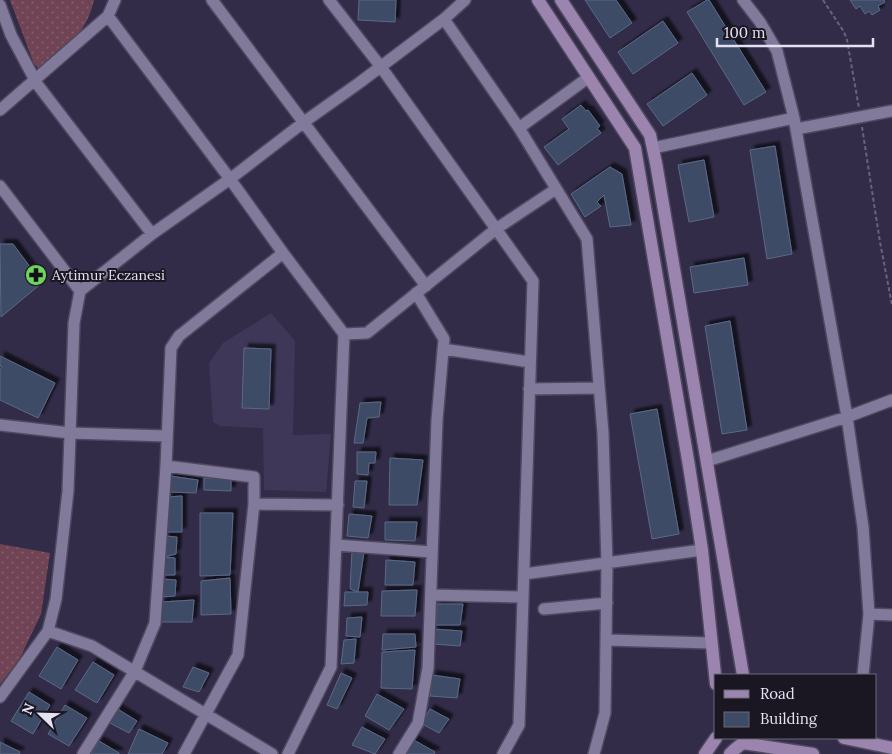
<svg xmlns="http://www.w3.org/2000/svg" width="892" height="754" font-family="Lora,serif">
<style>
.built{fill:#3f3758}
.grass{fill:url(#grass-dots)}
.building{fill:#3d4b66;stroke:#5b6986;filter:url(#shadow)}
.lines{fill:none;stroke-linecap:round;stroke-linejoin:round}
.street-casing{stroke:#4f4960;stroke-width:14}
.secondary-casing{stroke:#4f4960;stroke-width:15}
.path{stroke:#69647d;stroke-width:2;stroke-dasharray:4 2.5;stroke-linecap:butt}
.street{stroke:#817a9b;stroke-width:11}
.secondary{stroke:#9b85ae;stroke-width:12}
.labels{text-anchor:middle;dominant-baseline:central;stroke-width:4;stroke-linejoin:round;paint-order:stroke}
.poi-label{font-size:14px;fill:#e4e1f3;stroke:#1a1723;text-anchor:start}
</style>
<defs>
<pattern id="grass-dots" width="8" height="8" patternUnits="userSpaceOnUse" patternTransform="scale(1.25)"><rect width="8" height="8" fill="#704355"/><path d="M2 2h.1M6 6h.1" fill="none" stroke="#845e6e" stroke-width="1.8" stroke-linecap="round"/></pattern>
<filter id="shadow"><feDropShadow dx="4.5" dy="-4.5" stdDeviation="1" flood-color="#0009"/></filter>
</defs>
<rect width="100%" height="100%" fill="#322c48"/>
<path class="built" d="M271,313L295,341L293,435L331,434L326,492L264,490L263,428L220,426L213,422L209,363L223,343Z"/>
<path class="grass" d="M10,0H94C86,35 66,47 40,69L34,64Z
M0,544L50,553L41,614L19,660L0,684Z"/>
<path class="building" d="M359,0H396L395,22L358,20Z
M585,0H616L632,23L610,38Z
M707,0H709L766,92L744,105L687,12Z
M850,0H884L885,2L878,6L880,10L872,15L869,11L865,14L860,6L856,9Z
M663,21L678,43L633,74L618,52Z
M692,73L707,95L663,126L647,104Z
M581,105L586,111L588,110L600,126L597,128L601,133L558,165L544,147L569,129L562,119Z
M775,146L792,254L767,259L750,150Z
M704,160L714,217L689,222L678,165Z
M610,167L622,174L631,225L610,227L604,195L597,202L601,206L585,217L571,194Z
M0,244H13L42,283L1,317Z
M744,258L748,285L694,293L690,267Z
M730,321L747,430L722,434L705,326Z
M244,348L271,349L269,409L242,408Z
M0,356L55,383L38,418L0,400V370L2,367L0,366Z
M381,402L379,417L367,418L363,443H354L360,403Z
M657,409L679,534L652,539L630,414Z
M357,452H376L375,463H369L368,475L357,474Z
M390,458L423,460L417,505H389Z
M170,476L198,480L196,493L170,492Z
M204,478L231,479V491L204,490Z
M355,481H367L364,508L353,507Z
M182,496V532H167L168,497Z
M200,513H233L230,575L200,576Z
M349,514L372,516L368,538L347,536Z
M385,522H417L415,541L385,540Z
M165,536L177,537L176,554L164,557Z
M352,551L364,552L358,592L350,589Z
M164,557L175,558V575H163Z
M386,560L415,562L413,585H385Z
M230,578L231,614L201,615V581Z
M162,579L176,580L175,596L160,597Z
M417,590L415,616H381L382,591Z
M345,592H368L367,605L344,606Z
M194,600L192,622H159L161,602Z
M437,604H463L460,625H436Z
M362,617L360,637L346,636L347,618Z
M433,629L462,631L460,646L433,644Z
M383,634H415L416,647L382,650Z
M356,639L354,663L341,664L344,640Z
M57,647L78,660L61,689L39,676Z
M415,650L412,689L381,688L382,652Z
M93,662L114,675L97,703L75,690Z
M193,667L209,673L199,692L183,687Z
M341,673L352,678L337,709L327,705Z
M432,675L460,679L457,698L430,696Z
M29,692L50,705L33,734L11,721Z
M377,694L404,709L389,730L365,716Z
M65,705L87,718L69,746L48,734Z
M116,708L137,721L129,733L108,722Z
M430,709L449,719L439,733L422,724Z
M362,727L385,739L375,754L352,745Z
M139,729L168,743L162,754H128Z
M412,739L435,752L434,754H405Z
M99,741L119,753V754H91Z
M0,742L20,752L19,754H0Z"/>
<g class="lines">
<g class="street-casing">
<path id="street" d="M115,0L108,16L230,179L283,253L344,334L331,667L288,754
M212,0L426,286
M329,0L381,67L533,281L519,725L503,754
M743,0L760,22L777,51L794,118L847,417L863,527L869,614L863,675
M0,5L11,35L37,84L152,234
M444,19L519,128L587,239L603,433L607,564L605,713L594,754
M0,110L108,16
M519,128L589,77
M796,129L892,111
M653,148L794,118
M0,186L80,291
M344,334L367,333L496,229L556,189
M443,349L530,362
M529,389L599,388
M0,425L70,433L167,436
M707,461L847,417L892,400
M166,466L254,477V504L338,505
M336,545L432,552
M524,574L702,550
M431,595L523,597
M544,609L607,603
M869,614L892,615
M48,631L92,646L272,754
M606,640L711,643
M0,697L48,631L56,599L68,491L74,323L80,291L152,234L230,179L304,122L359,83L444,19L465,0
M83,754L135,671L155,623L166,466L171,348L179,336L283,253
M184,754L238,655L254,504
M399,754L418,723L428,668L437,420L444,339L416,293"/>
</g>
<g class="secondary-casing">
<path id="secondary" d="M538,0L635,148L689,466L702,550L716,684
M561,0L650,135L656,163L743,675
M844,738L892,748
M743,743L813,754
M705,754L716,738
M730,754C736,747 743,744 748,738"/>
</g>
<path class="path" d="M823,0L844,32L847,40L859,108
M862,127L880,242L892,305"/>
<use href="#street" class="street"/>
<use href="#secondary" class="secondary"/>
</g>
<defs>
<g id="pharmacy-disc" transform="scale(1.125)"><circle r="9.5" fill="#6fd360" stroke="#1a1723"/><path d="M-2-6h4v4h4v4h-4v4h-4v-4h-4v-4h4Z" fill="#111"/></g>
</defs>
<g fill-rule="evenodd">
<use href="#pharmacy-disc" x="36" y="275"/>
</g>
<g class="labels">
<g class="poi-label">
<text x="52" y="275">Aytimur Eczanesi</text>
</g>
</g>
<rect x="714" y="674" width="162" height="65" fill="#1a1723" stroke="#6b6876"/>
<rect x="724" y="690" width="25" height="8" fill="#9b85ae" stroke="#6b6876"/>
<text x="760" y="699" font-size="15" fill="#e4e1f3">Road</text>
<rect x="724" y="712" width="25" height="15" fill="#3d4b66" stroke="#6b6876"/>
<text x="760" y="724" font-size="15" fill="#e4e1f3">Building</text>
<g transform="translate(40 714) rotate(293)" stroke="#1a1723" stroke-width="4" paint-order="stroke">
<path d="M0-4L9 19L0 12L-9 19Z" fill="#e4e1f3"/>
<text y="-8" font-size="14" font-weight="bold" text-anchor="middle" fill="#e4e1f3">N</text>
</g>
<path d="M717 38v8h156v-8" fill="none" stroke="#e4e1f3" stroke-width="2.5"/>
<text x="724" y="38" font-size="15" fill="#e4e1f3" stroke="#1a1723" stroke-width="4" paint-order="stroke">100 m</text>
</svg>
